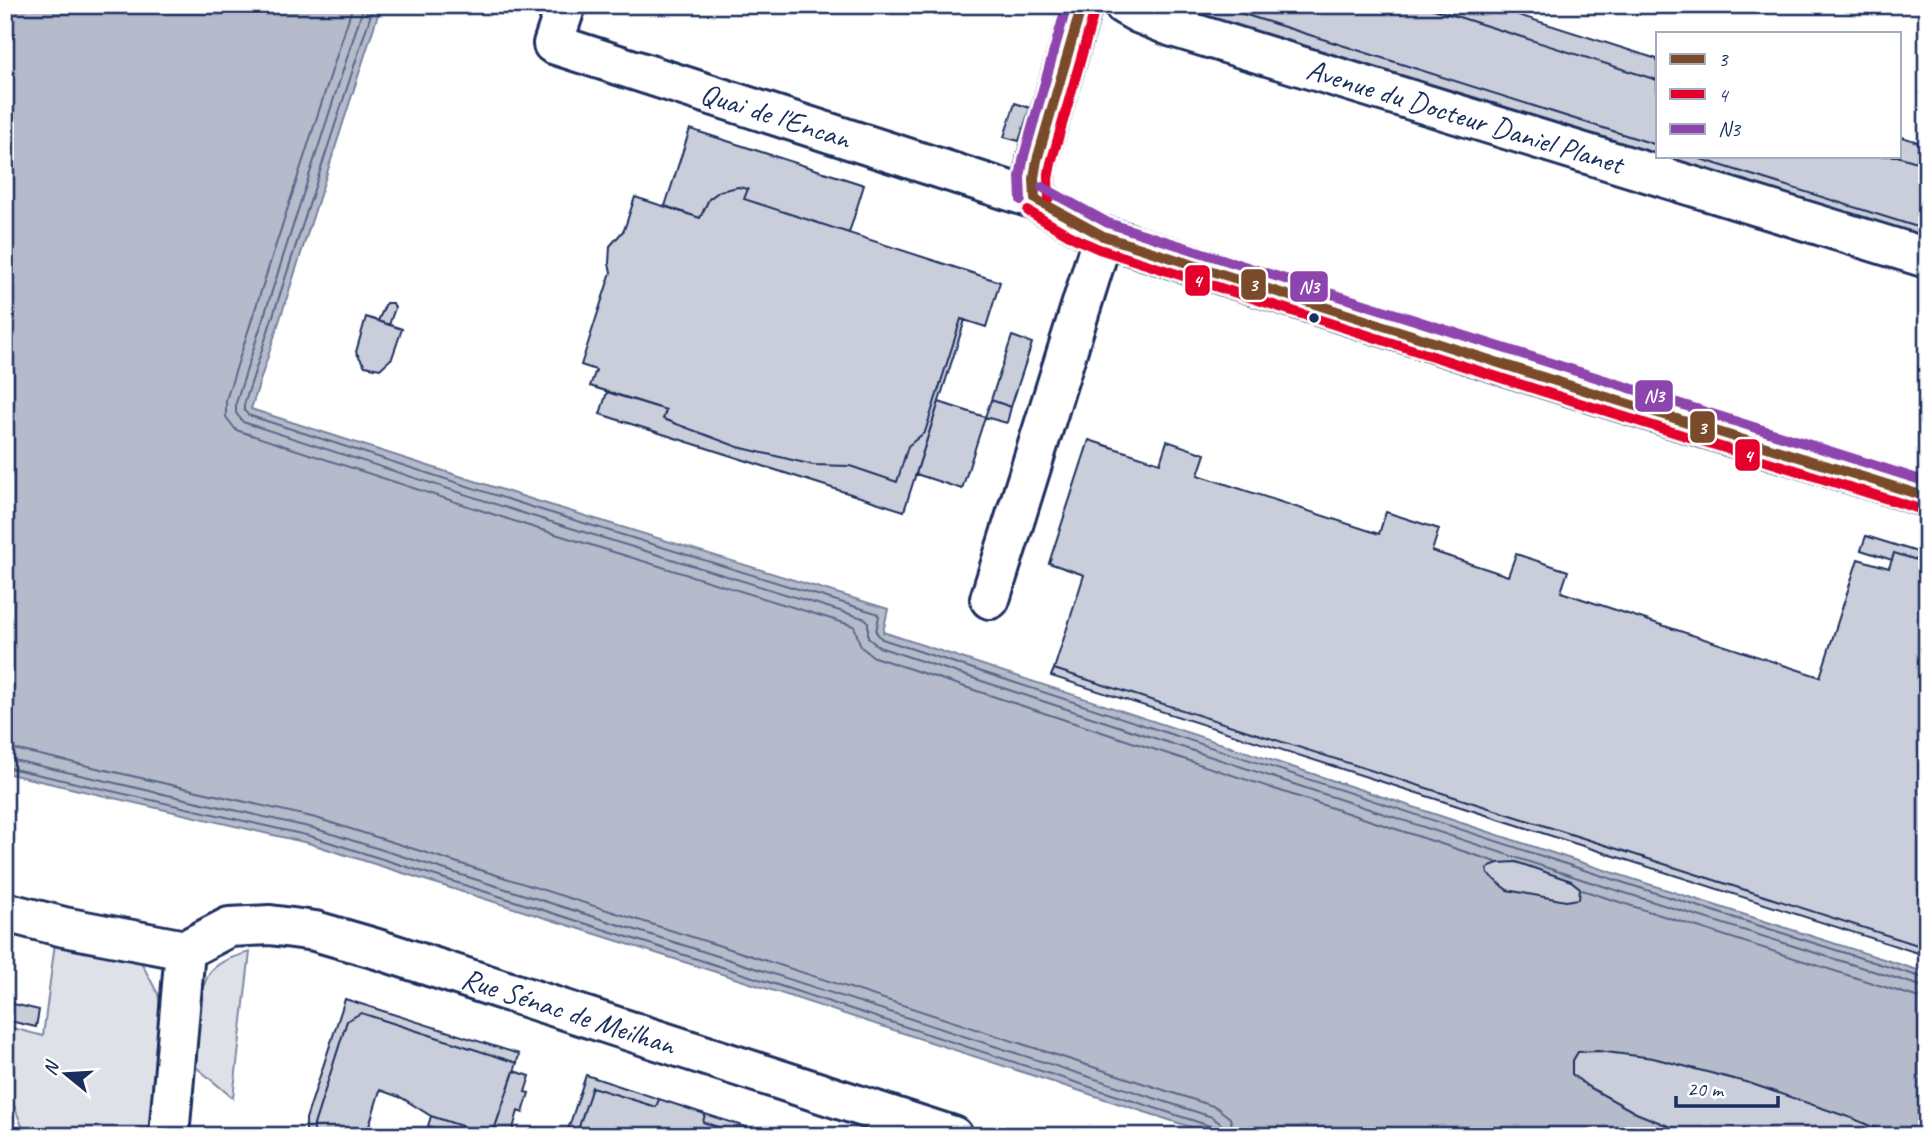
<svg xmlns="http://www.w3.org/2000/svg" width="1932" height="1141" font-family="Caveat,sans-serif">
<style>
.green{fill:#dee1e7;stroke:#7c88a2;stroke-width:2}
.water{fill:#b5bbca;stroke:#77839f;stroke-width:2}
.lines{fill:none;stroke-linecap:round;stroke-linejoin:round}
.shore{stroke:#596789;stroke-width:2}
.building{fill:#caceda;stroke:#1b2f5e;stroke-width:2}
.minor-casing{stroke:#1b2f5e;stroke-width:44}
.minor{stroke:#fff;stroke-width:38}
.bus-1-casing{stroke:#fff;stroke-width:16}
.bus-2-casing{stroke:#fff;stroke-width:16}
.bus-3-casing{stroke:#fff;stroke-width:16}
.bus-1{stroke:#7a4b2a;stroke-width:10}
.bus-2{stroke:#e4002b;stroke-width:10}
.bus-3{stroke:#8e44ad;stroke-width:10}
.bus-dot{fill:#1b2f5e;stroke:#fff;stroke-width:2.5}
.labels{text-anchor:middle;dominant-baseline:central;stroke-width:5;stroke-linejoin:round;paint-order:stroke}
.street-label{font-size:30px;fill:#1b2f5e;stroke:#fff}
.line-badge{stroke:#fff;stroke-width:2.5}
.badge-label{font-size:19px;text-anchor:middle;font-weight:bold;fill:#fff}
</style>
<rect width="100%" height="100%" fill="#fff"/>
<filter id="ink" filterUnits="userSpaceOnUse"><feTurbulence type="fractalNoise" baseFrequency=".0143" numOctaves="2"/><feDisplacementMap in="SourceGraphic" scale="14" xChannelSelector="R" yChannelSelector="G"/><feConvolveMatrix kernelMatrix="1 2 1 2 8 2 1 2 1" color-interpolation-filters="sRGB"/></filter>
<g filter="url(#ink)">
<path class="green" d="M56,935L141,962L158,994L161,1009L148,1136H26L5,1083V1026L43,1036Z
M250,952L233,1098L196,1067C198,1043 196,990 211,971C221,960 236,956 250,952Z"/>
<path class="water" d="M5,5H381L251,409L537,501L888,609L883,632L1592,866L1927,973V1136H1218L719,973L308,843L5,773Z"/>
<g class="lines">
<path class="shore" d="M353,5L226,400V417L236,430L529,526L854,626L861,647L874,657L1496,862
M364,5L236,403V413L243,422L532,516L866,619L868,622V638L879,647L1587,881L1927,988
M374,5L244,405V410L248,415L535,508L876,613L879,616L876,632L882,639L1590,872L1927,979
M5,747L316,818L727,948L1216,1107L1230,1118L1235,1136
M5,758L313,828L724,958L1212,1117L1221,1124L1224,1136
M5,767L310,836L722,967L1210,1126L1215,1130L1216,1136
M1582,890L1916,997L1927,998"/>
</g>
<path class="building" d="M1196,5H1215L1657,145V156H1691L1927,230V251L1191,19Z
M1215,5H1421L1657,80V145Z
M1421,5H1487L1657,59V80Z
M1015,103L1030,108L1019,141L1004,137Z
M690,129L864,185L849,233L744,199L748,189L738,187L720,191L709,199L700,218L665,206Z
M1899,136L1927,145V165L1897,156Z
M1691,156H1897L1927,165V230Z
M738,187L748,189L744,199L1000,282L986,327L961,319L925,432L908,446L897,482L850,466L813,465L738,447L663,419L666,410L590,386L596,370L581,365L611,272L609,264L610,246L624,230L635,197L700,218L709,199L720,191Z
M386,303H393L395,308L389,325L378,321Z
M366,317L402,329L392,358L380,369L365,366L356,352Z
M961,319L965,320L904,511L600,414L607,392L666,410L663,419L738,447L813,465L850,466L897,482L908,446L925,432Z
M1012,336L1032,343L1011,407L991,400Z
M991,400L1011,407L1007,423L985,417Z
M939,402L985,417L962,489L916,474Z
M1089,440L1160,463L1167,441L1205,454L1198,475L1379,534L1386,512L1439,529L1432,551L1508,576L1516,554L1568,571L1561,592L1820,677L1858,559L1889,568L1894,553L1927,563V948L1054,669L1084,575L1049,563Z
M1866,536L1927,555L1926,563L1894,553L1892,560L1861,550Z
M1054,669L1927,948V956L1051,676Z
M1516,862L1571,881L1580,888L1579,899L1566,901L1507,890L1488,874L1487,869L1490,866L1498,863Z
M345,999L519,1054L517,1063L361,1013L347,1021L314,1125V1136H306V1119Z
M5,1002L39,1010L36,1027L5,1020Z
M361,1013L517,1063L492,1136L431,1116L402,1098L380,1090L366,1136H314V1125L347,1021Z
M1598,1051L1653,1058L1749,1083L1854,1119L1893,1136H1693L1636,1113L1587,1086L1572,1074V1062L1578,1052Z
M514,1071L530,1076L525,1092L529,1093L523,1113L518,1111L511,1136H492Z
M586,1075L659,1099L656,1107L592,1087L576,1136H566Z
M592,1087L656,1107L659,1099L705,1114L703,1122L744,1136H576Z
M705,1114L774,1136H744L703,1122Z
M431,1116L492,1136H458L428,1126Z"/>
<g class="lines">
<g class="minor-casing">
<g id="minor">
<path id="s1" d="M566,5L553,44L1035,199L1083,227L1103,236L1536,375L1927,497"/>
<path id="s2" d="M1124,5L1138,13L1173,27L1927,258"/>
<path d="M1035,199L1034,178L1037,160L1082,5"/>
<path d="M990,599L1103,236L1127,243"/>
<path d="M5,912L64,927L185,950"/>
<path id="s3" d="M185,950L229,927L270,925L315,931L377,949L953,1136"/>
<path d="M169,1136L185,950"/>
</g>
</g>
<use href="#minor" class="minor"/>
<g class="bus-1-casing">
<path id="bus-1" d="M1035,199L1103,236L1536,375L1927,497
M1035,199L1034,178L1037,160L1082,5"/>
</g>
<g class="bus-2-casing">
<path id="bus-2" d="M1049,198L1048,179L1051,163L1095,9
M1028,211L1076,239L1099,249L1532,388L1923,510"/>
</g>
<g class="bus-3-casing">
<path id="bus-3" d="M1042,187L1108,223L1927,482
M1021,200L1020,177L1024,156L1067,5"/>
</g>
<use href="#bus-1" class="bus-1"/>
<use href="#bus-2" class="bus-2"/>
<use href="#bus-3" class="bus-3"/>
</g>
</g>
<circle class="bus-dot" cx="1314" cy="318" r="6"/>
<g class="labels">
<g class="street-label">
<text stroke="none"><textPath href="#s1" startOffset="275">Quai de l'Encan</textPath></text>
<text stroke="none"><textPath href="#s2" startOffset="359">Avenue du Docteur Daniel Planet</textPath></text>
<text stroke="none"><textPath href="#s3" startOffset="402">Rue Sénac de Meilhan</textPath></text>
</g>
</g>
<g class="line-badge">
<rect x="1184" y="264" width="27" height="33" rx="7" fill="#e4002b"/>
<rect x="1240" y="268" width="27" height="33" rx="7" fill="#7a4b2a"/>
<rect x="1289" y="270" width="40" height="33" rx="7" fill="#8e44ad"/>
<rect x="1634" y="379" width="40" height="34" rx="7" fill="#8e44ad"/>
<rect x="1689" y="410" width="27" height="34" rx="7" fill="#7a4b2a"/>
<rect x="1734" y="438" width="27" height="34" rx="7" fill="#e4002b"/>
</g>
<g class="badge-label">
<text x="1197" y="287">4</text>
<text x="1253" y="291">3</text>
<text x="1309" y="293">N3</text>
<text x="1654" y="402">N3</text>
<text x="1702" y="434">3</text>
<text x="1748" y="462">4</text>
</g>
<rect width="1932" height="1141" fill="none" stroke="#fff" stroke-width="28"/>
<rect x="14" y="14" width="1904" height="1113" fill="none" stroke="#1b2f5e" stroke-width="2.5" filter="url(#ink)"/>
<rect x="1656" y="32" width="245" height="126" fill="#ffffff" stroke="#a4acbf" stroke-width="2"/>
<rect x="1670" y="54" width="35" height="10" fill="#7a4b2a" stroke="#a4acbf" stroke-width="2"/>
<text x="1718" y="66" font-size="21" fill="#1b2f5e">3</text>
<rect x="1670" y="89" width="35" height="10" fill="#e4002b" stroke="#a4acbf" stroke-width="2"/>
<text x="1718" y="102" font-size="21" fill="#1b2f5e">4</text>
<rect x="1670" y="124" width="35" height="10" fill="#8e44ad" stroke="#a4acbf" stroke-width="2"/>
<text x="1718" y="136" font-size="21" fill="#1b2f5e">N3</text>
<g transform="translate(66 1074) rotate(288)" stroke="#ffffff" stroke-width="5" paint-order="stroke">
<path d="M0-5L12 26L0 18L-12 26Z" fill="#1b2f5e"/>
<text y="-10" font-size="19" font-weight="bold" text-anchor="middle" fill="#1b2f5e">N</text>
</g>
<path d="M1676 1096v10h102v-10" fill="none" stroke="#1b2f5e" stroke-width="3.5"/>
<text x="1687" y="1096" font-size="21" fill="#1b2f5e" stroke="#ffffff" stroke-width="5" paint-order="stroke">20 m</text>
</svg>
